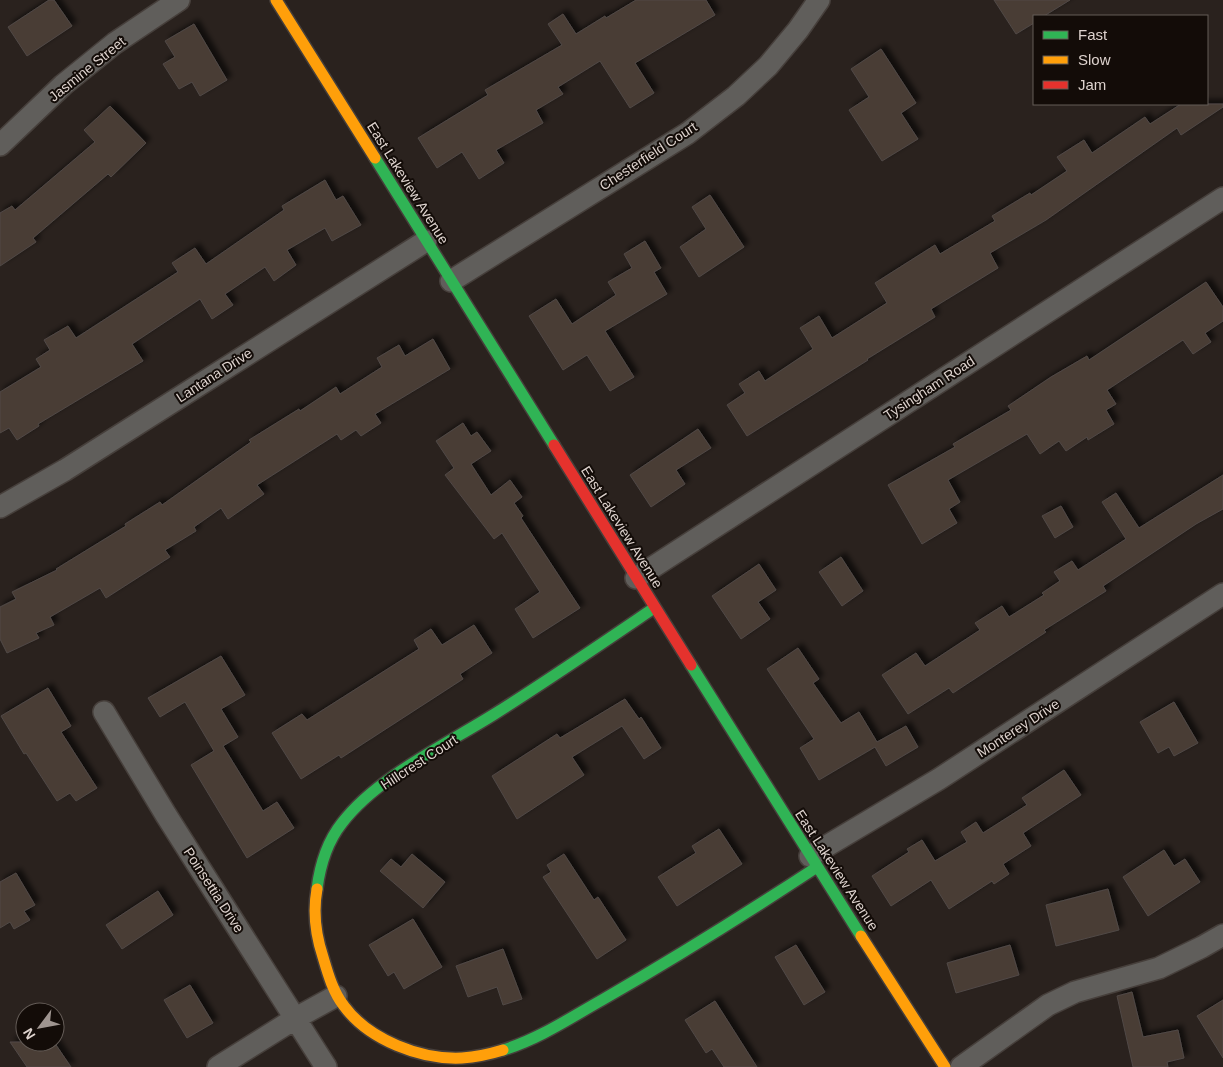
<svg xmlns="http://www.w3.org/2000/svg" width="1223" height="1067" font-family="Helvetica,sans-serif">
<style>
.building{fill:#4a3c36;stroke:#504946;filter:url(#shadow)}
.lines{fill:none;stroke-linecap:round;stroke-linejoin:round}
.street-casing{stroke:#463f3b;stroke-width:24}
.fast-casing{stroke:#463f3b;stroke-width:14}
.slow-casing{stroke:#463f3b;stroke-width:14}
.jam-casing{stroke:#463f3b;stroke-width:14}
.street{stroke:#605e5b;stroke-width:21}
.fast{stroke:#30b455;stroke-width:11}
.slow{stroke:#ff9f0a;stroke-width:11}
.jam{stroke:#e5322d;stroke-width:11}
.labels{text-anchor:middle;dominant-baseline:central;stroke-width:4;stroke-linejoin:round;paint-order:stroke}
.street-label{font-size:14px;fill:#ded3ce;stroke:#130c08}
</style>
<defs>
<filter id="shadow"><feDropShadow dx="4.5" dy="-4.5" stdDeviation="2.5" flood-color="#0009"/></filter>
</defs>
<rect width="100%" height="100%" fill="#2a221e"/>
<path class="building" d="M49,0H54L72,26L27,56L8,27Z
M636,0H706L715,15L635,63L654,93L630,108L600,61L558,87L563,94L536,110L543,123L496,150L504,163L479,179L462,152L437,168L418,138L488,95L485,90L562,45L548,24L563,14L576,34L605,16L606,18Z
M994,0H1070L1044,16H1034V23L1016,34Z
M194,24L227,80L200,96L192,82L179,89L163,64L175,57L165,41Z
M881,49L916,103L901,113L918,139L882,161L849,110L869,97L851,69Z
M1181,104H1223V107L1181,135L1177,128L1046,220L990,253L998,268L931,309L935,317L867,359L868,360L747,436L727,405L745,393L739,384L759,371L765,381L813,349L800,328L819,316L832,338L887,303L875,283L935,245L940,254L995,221L992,216L1030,193L1031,195L1067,171L1057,157L1084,140L1092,153L1145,117L1150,124Z
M110,106L146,143L111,177L108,174L33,238L36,242L0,266V213L12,206L15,210L95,142L84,130Z
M325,180L336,200L343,196L361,225L332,241L325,228L287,250L296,265L274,281L265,267L225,294L233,305L212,319L200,299L132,344L143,361L38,424L39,426L17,440L9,428L0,433V392L41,367L36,359L50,350L44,340L68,326L76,338L178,272L172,263L195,248L206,264L284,210L282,206Z
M710,195L744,247L699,277L680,247L706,229L692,207Z
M645,241L661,268L654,272L667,294L605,331L634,377L610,391L587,355L563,370L529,316L556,299L572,324L616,295L608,282L632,268L624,254Z
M1206,282L1223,307V321L1205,333L1211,342L1193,354L1183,340L1107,390L1116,404L1106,410L1114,424L1088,440L1087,437L1066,451L1059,441L1040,454L1027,434L948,480L960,502L949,509L957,523L922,544L888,485L955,447L953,444L1011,410L1008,406L1051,377L1087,356L1089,360Z
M433,339L450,369L375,414L381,423L361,436L356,430L341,440L337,434L257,485L264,494L228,519L221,508L194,527L196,531L165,550L170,557L106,598L100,588L50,617L54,625L36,633L39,638L7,653L0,639V607L16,599L12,592L57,570L56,569L126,526L125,524L160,502L162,505L251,442L249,440L299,409L300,411L336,387L340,394L382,367L377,358L399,345L405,356Z
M463,423L471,436L477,432L491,451L471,464L491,495L510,480L522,497L514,503L523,516L521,518L580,608L533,638L515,609L540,592L502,533L494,539L445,475L454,468L436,441Z
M698,429L711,448L676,470L685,484L651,507L630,475Z
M1223,475V509L1196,524L1103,586L1106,591L1044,630L1046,632L953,693L949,688L908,714L882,675L916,653L925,666L980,630L975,623L1002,606L1009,617L1044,595L1042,593L1060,581L1054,572L1072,561L1078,570L1126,539L1102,502L1116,493L1139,528Z
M1061,506L1073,527L1055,538L1042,516Z
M841,557L863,591L842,606L819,572Z
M759,564L776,590L758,602L770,619L741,639L712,596Z
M474,625L492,653L460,674L463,679L341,758L339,755L301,779L272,733L302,714L307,720L419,649L414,640L431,629L442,645Z
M798,648L819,679L813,683L841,723L859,712L877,742L906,726L918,747L886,766L875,747L819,780L800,748L814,739L767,669Z
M221,656L245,695L221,709L238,737L223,746L263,811L277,802L294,828L247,858L191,765L214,751L185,702L160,717L148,698Z
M48,688L71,726L61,732L97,788L76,801L70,793L57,801L26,753L24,754L1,716Z
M625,699L639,719L641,717L661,748L644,759L622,726L572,757L584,775L517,819L492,776L557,734L560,738Z
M1174,702L1198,743L1174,756L1169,747L1158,753L1140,722Z
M1064,770L1081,795L1023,833L1031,846L1003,864L1009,874L994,884L992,881L949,909L931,880L891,906L872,876L909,852L907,849L922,840L935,861L967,842L961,832L976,822L983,833L1027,805L1022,798Z
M719,829L742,864L677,906L658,877L696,853L692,846Z
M1164,850L1174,866L1185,859L1200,882L1148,916L1123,877Z
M412,854L445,882L423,908L380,871L391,859L401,867Z
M564,854L594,900L598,897L626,940L597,959L543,877L551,872L547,865Z
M16,873L35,905L24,911L30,920L14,929L10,922L0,928V882Z
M1108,889L1119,930L1056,946L1046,905Z
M158,891L173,915L122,949L106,925Z
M413,919L442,967L404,989L394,972L388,976L369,945Z
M796,945L825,992L804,1005L775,957Z
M1010,945L1019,975L956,993L947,963Z
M503,949L522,999L503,1005L497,987L468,997L456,966Z
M190,985L213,1023L187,1038L164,1000Z
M1132,992L1143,1037L1178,1030L1184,1058L1167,1062L1168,1067H1133L1117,996Z
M1223,1000V1058L1197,1016Z
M715,1001L757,1067H724L712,1049L706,1053L685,1020Z
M10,1042H54L71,1067H27Z"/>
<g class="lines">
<g class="street-casing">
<path id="street" d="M0,145L63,85L115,43L179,0
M451,281L688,133L736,96L768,66L798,30L819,0
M0,507L65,470L426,241
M636,578L1223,198
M104,712L166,815L326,1067
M810,856L939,779L1223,594
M218,1067L296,1018L336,996
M961,1067L1048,1005L1075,992L1159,968L1202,947L1223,935"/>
</g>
<g class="fast-casing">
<path id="fast" d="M375,158L554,445
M691,665L861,936
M317,889C320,865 327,842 342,823C376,778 445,745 493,715C547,681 601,644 654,608
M503,1050C539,1039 570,1018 602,1000C675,958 747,913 817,867"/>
</g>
<g class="slow-casing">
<path id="slow" d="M276,0L375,158
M317,889C313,911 316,936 323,957C328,974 333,992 344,1006C369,1040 421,1060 462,1058C477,1057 490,1054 503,1050
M861,936L945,1067"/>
</g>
<g class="jam-casing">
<path id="jam" d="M554,445L691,665"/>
</g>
<use href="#street" class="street"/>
<use href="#fast" class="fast"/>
<use href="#slow" class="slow"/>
<use href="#jam" class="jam"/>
</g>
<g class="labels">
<g class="street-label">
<text transform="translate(87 69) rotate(-39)">Jasmine Street</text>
<text transform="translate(648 156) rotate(-33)">Chesterfield Court</text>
<text transform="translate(408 183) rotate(58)">East Lakeview Avenue</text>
<text transform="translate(214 375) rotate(-33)">Lantana Drive</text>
<text transform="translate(929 388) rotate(-33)">Tysingham Road</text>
<text transform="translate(622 527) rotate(58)">East Lakeview Avenue</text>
<text transform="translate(1018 728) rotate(-33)">Monterey Drive</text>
<text transform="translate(419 762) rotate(-33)">Hillcrest Court</text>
<text transform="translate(837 870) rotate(57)">East Lakeview Avenue</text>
<text transform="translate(214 890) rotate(57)">Poinsettia Drive</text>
</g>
</g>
<rect x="1033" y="15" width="175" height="90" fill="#130c08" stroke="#645c57"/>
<rect x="1043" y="31" width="25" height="8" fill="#30b455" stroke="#645c57"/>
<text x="1078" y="40" font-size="15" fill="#ded3ce">Fast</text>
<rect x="1043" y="56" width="25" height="8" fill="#ff9f0a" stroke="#645c57"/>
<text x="1078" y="65" font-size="15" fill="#ded3ce">Slow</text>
<rect x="1043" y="81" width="25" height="8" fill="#e5322d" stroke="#645c57"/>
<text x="1078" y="90" font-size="15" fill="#ded3ce">Jam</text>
<g transform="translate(40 1027) rotate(238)"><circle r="24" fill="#130c08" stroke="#645c57"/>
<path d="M0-4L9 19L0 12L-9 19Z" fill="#9f9590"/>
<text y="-8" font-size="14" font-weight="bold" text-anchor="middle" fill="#ded3ce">N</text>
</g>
</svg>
